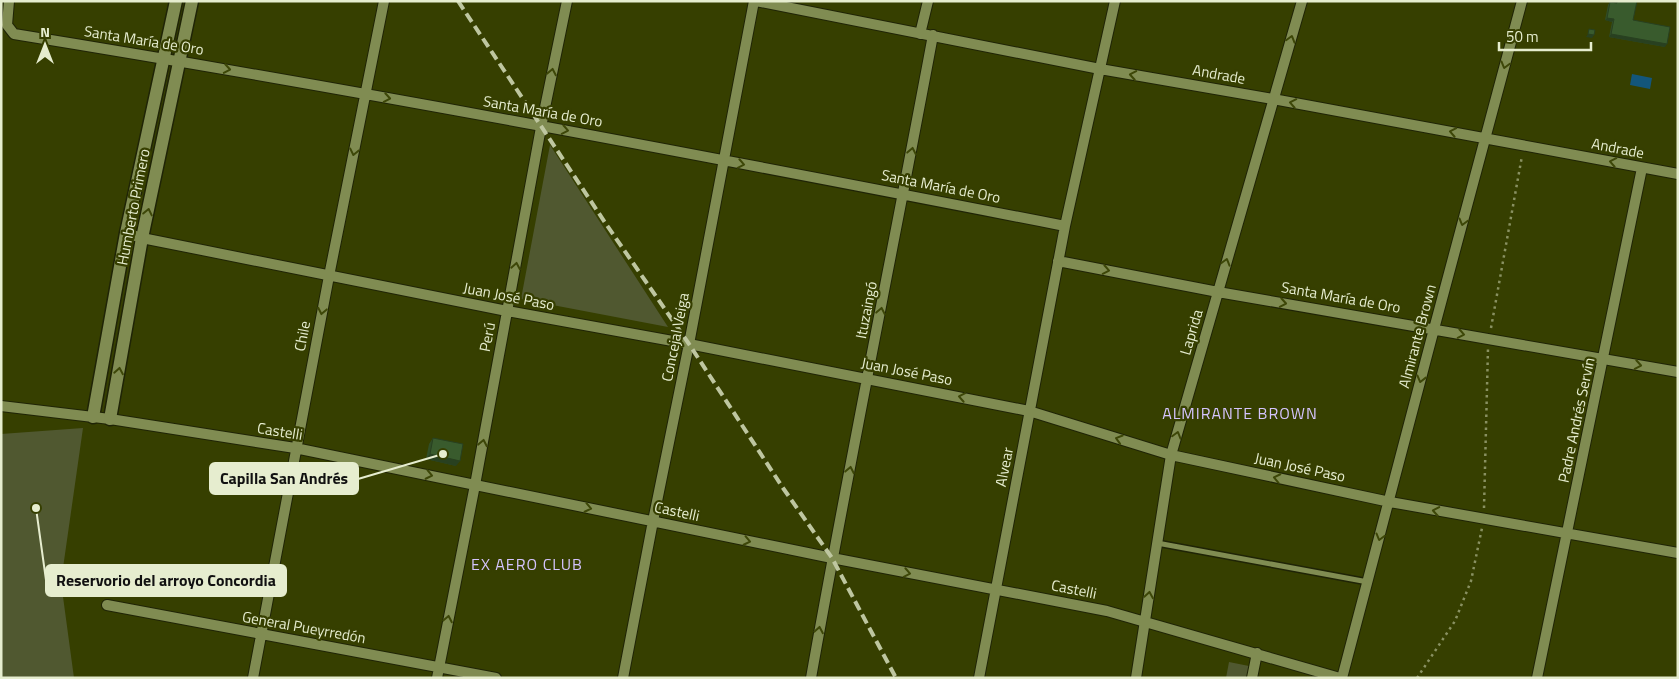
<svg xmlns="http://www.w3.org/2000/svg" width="1679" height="679" font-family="'Titillium Web',sans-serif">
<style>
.green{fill:#505830}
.water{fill:#13567b}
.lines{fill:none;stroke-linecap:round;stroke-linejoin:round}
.service-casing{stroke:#1f2406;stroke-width:8}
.minor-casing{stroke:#1f2406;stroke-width:12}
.tertiary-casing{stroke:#1f2406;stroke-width:15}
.path{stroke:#899161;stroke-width:2.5;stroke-dasharray:2.5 4;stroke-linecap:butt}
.service{stroke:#808c52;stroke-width:5}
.minor{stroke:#808c52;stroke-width:10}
.tertiary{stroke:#808c52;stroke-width:12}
.rail{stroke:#bec6a0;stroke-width:4;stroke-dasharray:10 5;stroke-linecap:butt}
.wall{fill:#314e27}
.shaded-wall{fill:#284020}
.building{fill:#395b2d;stroke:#284020}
.oneway{stroke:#3d4708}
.labels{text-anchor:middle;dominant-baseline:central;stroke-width:4.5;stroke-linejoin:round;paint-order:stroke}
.street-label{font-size:15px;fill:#e6edcf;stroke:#363f00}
.neighbourhood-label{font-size:16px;letter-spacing:1px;fill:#d4c4fd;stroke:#363f00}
.leader{fill:none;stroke:#e6edcf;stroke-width:2}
.callout-dot{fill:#e6edcf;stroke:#363f00;stroke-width:2}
.callout{fill:#e6edcf;stroke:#e6edcf;stroke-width:2}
.callout-label{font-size:16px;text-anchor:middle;font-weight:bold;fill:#111}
</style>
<rect width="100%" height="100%" fill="#363f00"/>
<path class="green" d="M550,145L668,327L521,299Z
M83,428L61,582L74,678H1V434Z
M1229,662L1259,668L1257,678H1226Z"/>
<path class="water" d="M1632,74L1652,78L1650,89L1630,85Z"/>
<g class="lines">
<g class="service-casing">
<path id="service" d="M1157,543L1368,582"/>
</g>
<g class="minor-casing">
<path id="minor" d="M9,1L7,25L14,34C366,91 716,158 1065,226
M756,1L1100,69L1273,99L1678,174
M920,34L928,1
M126,233L142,238L507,311L689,344L1029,411L1171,455L1390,502L1678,553
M1058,261L1218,292L1678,372
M1,406L110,419L295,448L832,558L1107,611L1340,678
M107,605L496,678
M253,678L329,276L384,1
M437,678L475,485L542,122L567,1
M623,678L653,521L689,344L754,1
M811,678C849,463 893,250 933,35
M979,678L1065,226L1115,1
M1136,678L1171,455L1302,1
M1252,678L1257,653
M1342,678L1434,329L1522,1
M1537,678L1642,168"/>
</g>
<g class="tertiary-casing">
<path id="tertiary" d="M93,417L126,233L176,1
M110,419L142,238L192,1"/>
</g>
<path class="path" d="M1491,328L1522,156
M1484,508L1488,348
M1417,678L1455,621L1471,581L1482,528"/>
<use href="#service" class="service"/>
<use href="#minor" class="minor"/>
<use href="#tertiary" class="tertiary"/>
<path class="rail" d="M458,1L606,224L689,344L783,488L832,558L896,678"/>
</g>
<path class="wall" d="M1616,1H1637L1633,20L1665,47L1609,37L1612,22L1605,20L1608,5L1610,2L1615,3Z
M433,438L456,466L426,459L429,444Z"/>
<path class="shaded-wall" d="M1607,18L1614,19L1612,22L1605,20Z
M1588,34L1594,35L1592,38L1586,37Z
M1611,34L1667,44L1665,47L1609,37Z
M430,454L460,461L456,466L426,459Z"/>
<path class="building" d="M1617,1H1637L1633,20L1670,27L1667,44L1611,34L1614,19L1607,18L1610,2L1617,3Z
M1589,29L1595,30L1594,35L1588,34Z
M433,438L463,444L460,461L430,454Z"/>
<defs><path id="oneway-chevron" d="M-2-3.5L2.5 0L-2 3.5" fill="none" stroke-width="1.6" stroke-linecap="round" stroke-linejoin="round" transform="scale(1.25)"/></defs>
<g class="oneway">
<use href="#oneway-chevron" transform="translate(1291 39) rotate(-74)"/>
<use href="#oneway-chevron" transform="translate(1505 65) rotate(105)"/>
<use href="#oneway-chevron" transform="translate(227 69) rotate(10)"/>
<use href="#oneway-chevron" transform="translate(552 72) rotate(-79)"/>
<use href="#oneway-chevron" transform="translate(1133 75) rotate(-170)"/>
<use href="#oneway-chevron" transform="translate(387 98) rotate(10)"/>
<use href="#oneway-chevron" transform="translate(1293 103) rotate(-169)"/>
<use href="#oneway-chevron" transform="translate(565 130) rotate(11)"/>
<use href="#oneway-chevron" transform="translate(1453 132) rotate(-169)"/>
<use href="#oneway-chevron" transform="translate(912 151) rotate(-79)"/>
<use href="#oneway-chevron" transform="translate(354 152) rotate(102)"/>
<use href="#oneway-chevron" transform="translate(1613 162) rotate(-169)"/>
<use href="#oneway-chevron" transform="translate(741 164) rotate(11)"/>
<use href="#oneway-chevron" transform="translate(148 212) rotate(-78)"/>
<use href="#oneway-chevron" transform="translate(1463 222) rotate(105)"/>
<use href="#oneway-chevron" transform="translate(1226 262) rotate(-74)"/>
<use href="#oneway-chevron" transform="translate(516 266) rotate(-80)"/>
<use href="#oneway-chevron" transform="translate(1106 270) rotate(11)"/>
<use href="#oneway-chevron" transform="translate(1283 303) rotate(10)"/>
<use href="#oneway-chevron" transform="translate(322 311) rotate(101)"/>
<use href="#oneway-chevron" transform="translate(881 311) rotate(-79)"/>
<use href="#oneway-chevron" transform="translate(1461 334) rotate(11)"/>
<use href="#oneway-chevron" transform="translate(1638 365) rotate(10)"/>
<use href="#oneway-chevron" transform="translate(119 371) rotate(-80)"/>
<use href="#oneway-chevron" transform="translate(1421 379) rotate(104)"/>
<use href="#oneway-chevron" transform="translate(962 397) rotate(-169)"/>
<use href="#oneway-chevron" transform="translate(1177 435) rotate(-74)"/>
<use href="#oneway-chevron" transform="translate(1119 439) rotate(-163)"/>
<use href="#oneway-chevron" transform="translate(483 443) rotate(-79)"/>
<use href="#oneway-chevron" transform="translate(850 470) rotate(-79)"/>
<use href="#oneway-chevron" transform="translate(429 475) rotate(12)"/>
<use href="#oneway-chevron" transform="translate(1277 478) rotate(-168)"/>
<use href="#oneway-chevron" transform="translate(588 508) rotate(12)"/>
<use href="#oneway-chevron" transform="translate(1436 511) rotate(-170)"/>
<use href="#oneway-chevron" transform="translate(1380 537) rotate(105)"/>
<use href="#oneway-chevron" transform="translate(747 541) rotate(12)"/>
<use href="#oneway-chevron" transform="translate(907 573) rotate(11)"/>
<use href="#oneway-chevron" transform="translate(1149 595) rotate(-81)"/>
<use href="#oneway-chevron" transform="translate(448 619) rotate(-79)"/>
<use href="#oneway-chevron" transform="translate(819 630) rotate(-80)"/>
</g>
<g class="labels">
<g class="street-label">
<text transform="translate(144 40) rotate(9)">Santa María de Oro</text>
<text transform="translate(1219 74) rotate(10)">Andrade</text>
<text transform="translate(543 111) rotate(10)">Santa María de Oro</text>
<text transform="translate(1618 148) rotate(11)">Andrade</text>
<text transform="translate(941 186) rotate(11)">Santa María de Oro</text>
<text transform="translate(133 207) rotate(-79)">Humberto Primero</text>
<text transform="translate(509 296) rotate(11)">Juan José Paso</text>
<text transform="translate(1341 297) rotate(10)">Santa María de Oro</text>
<text transform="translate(866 310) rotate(-79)">Ituzaingó</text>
<text transform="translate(1191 332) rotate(-74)">Laprida</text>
<text transform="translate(302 336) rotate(-79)">Chile</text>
<text transform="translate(1417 336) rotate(-75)">Almirante Brown</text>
<text transform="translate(487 337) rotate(-79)">Perú</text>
<text transform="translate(675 337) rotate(-79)">Concejal Veiga</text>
<text transform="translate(907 371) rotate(11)">Juan José Paso</text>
<text transform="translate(1576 420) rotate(-78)">Padre Andrés Servín</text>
<text transform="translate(280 431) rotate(9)">Castelli</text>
<text transform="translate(1004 467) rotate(-79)">Alvear</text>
<text transform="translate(1300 467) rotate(12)">Juan José Paso</text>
<text transform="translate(677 511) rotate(12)">Castelli</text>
<text transform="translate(1074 589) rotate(11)">Castelli</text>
<text transform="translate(304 627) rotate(10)">General Pueyrredón</text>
</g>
<g class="neighbourhood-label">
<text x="1240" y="413">ALMIRANTE BROWN</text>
<text x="527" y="564">EX AERO CLUB</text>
</g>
</g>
<path class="leader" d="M443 454L358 479M36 508L46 580"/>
<g class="callout-dot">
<circle cx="443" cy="454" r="5"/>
<circle cx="36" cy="508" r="5"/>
</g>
<g class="callout">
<rect x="210" y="463" width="148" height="31" rx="5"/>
<rect x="46" y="565" width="240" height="31" rx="5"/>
</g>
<g class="callout-label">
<text x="284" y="484">Capilla San Andrés</text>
<text x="166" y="586">Reservorio del arroyo Concordia</text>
</g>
<rect width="1679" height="679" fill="none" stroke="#e6edcf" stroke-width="5"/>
<g transform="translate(45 45)" stroke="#363f00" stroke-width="4" paint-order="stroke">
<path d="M0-4L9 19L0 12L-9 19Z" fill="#e6edcf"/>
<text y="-8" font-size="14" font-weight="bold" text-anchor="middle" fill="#e6edcf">N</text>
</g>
<path d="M1499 42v8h92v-8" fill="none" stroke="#e6edcf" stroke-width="2.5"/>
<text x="1506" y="42" font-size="15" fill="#e6edcf" stroke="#363f00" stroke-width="4" paint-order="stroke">50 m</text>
</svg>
